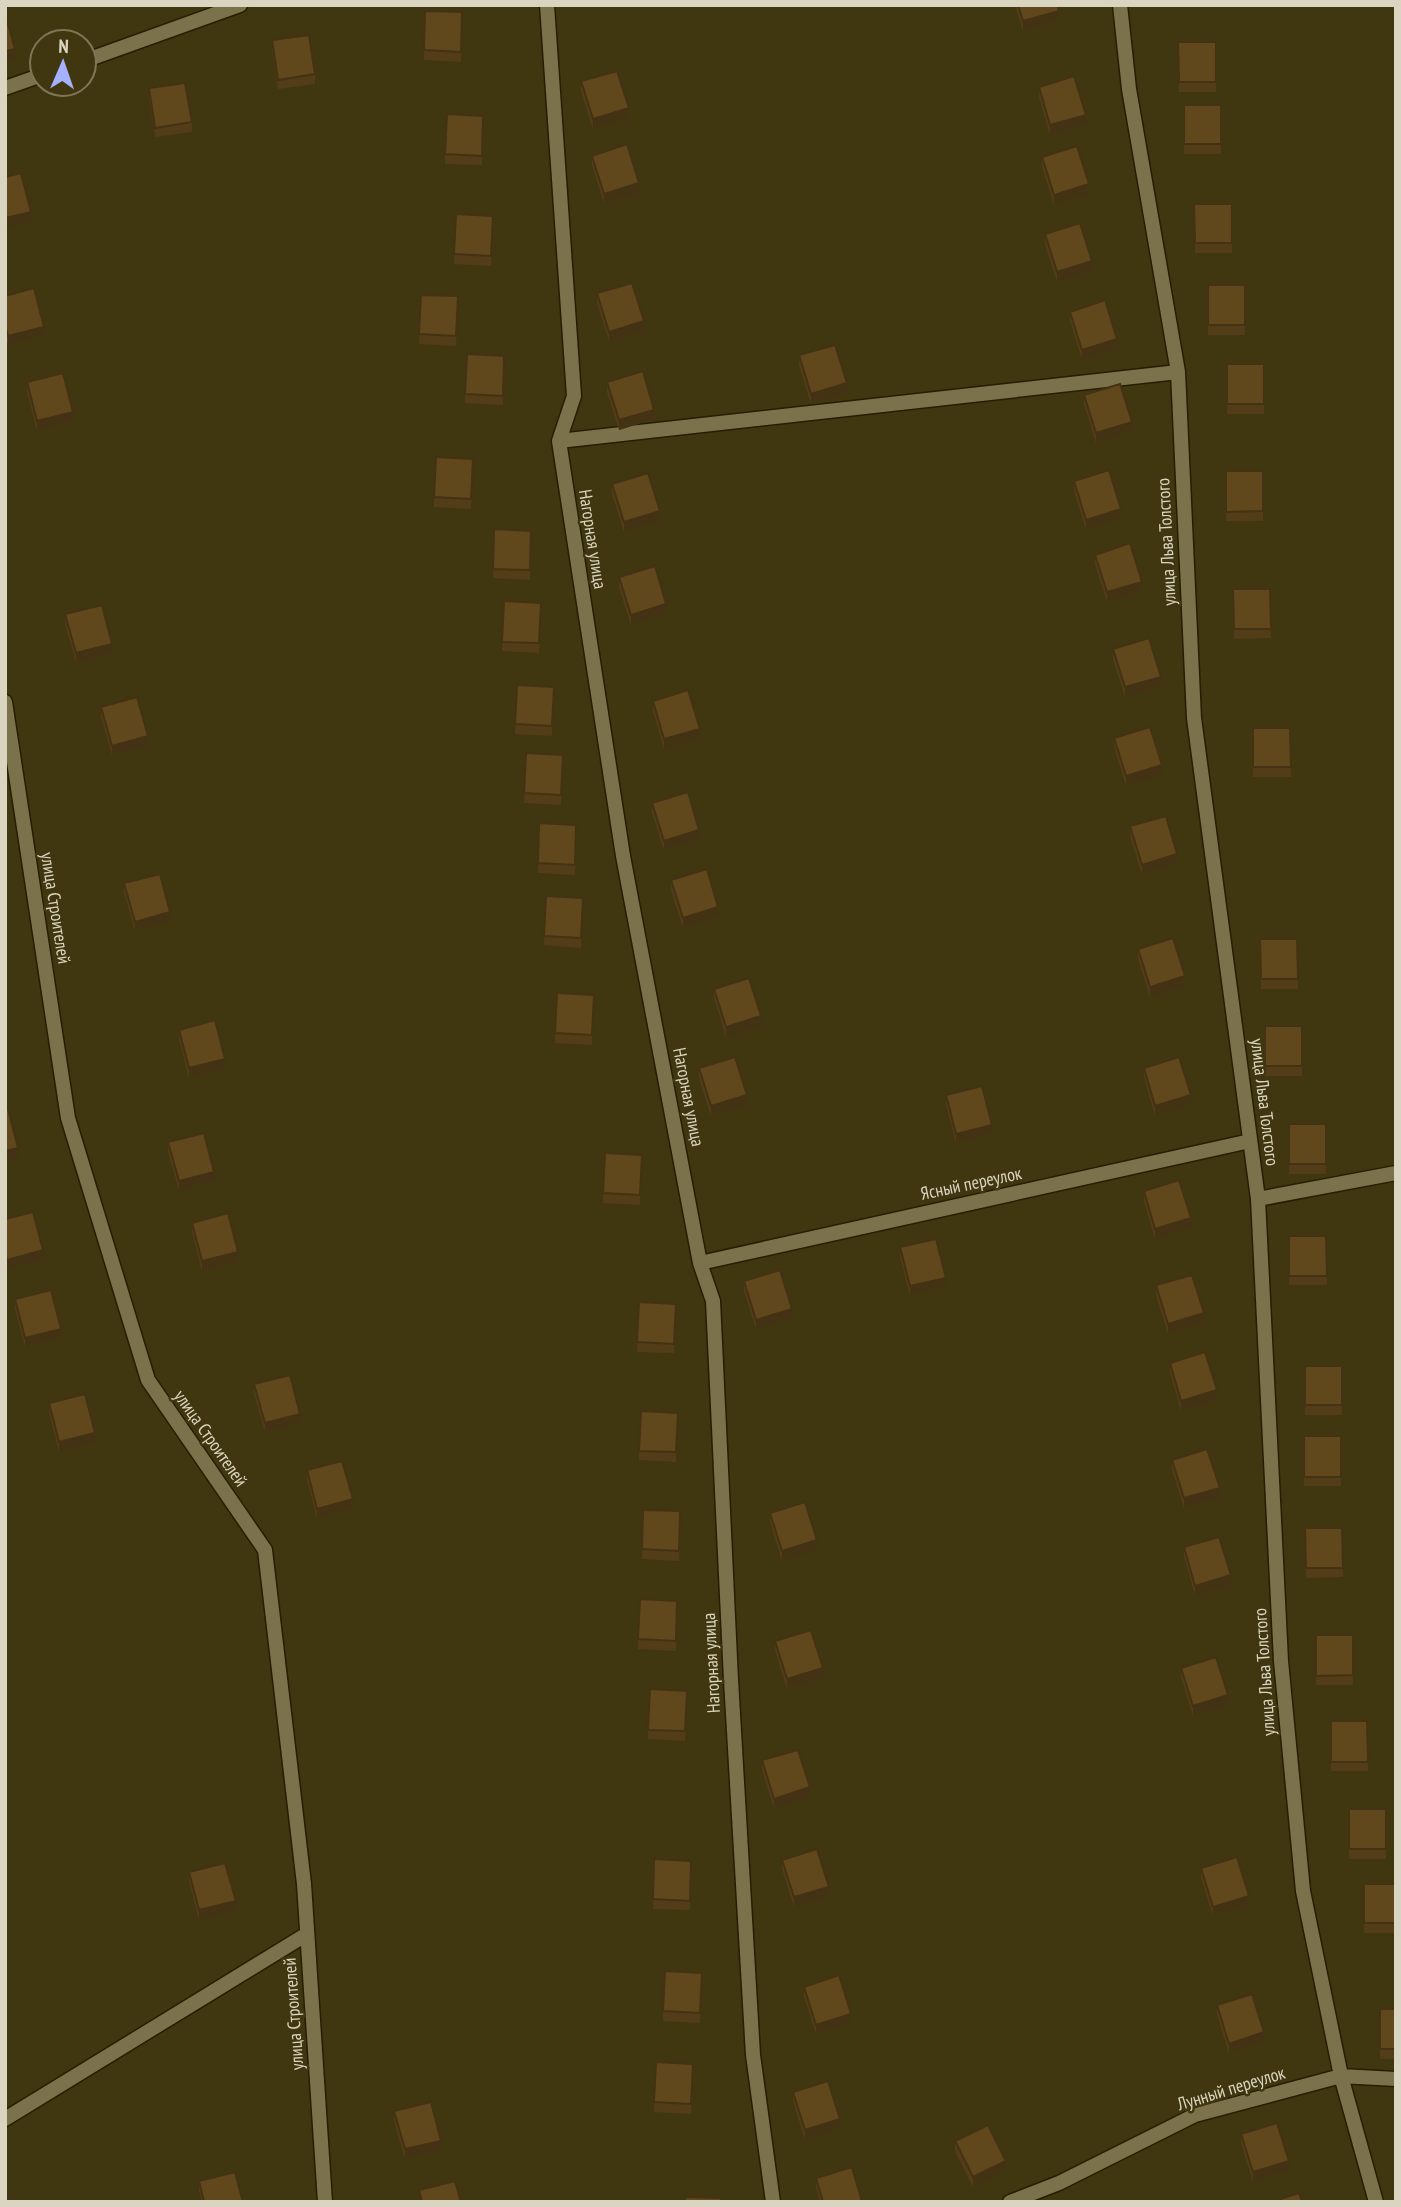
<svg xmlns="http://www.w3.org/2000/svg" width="1401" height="2207" font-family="'PT Sans Narrow',sans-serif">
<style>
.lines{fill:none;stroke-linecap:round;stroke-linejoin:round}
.service-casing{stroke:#251f02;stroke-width:17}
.service{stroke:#7b724b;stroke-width:14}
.wall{fill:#533d18}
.shaded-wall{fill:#443214}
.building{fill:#61471c;stroke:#443214;stroke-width:2}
.labels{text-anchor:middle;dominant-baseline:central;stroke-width:5;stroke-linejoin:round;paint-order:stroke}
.street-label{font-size:18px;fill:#dad5c0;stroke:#403710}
</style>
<rect width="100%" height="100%" fill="#403710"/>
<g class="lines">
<g class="service-casing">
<path id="service" d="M547,5L574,396L559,441L623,856L700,1263L713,1301L731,1680L753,2055L773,2202
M1120,5L1129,89L1178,372L1194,718L1258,1199L1281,1661L1303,1891L1341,2076L1376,2202
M84,61L240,5
M5,88L42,75
M559,441L1178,372
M5,702L68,1118L148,1380L265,1550L304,1884L325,2202
M1258,1199L1396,1173
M700,1263L1250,1141
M5,2119L307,1934
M1010,2202L1059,2183L1195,2115L1341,2076L1396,2079"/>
</g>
<use href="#service" class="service"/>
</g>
<path class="wall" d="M1015,5H1057L1059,20L1023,31Z
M1170,5H1207V7H1170Z
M425,11L462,12L461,62L424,60Z
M272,40L315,74V84L278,89L272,50Z
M1178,42H1216V92H1179Z
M581,81L629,118L593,129L581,91Z
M1039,87L1086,124L1050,135L1039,97Z
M149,88L192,122V132L155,137L149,98Z
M1184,105H1221V154H1184Z
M483,116L482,165L445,164V154Z
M592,156L639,193L604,203L592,165Z
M1042,157L1089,194L1054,205L1042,167Z
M1194,204H1232V253H1195Z
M493,216L491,266L454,264V254Z
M1045,234L1092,271L1057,282L1045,244Z
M1208,285H1245V335H1208Z
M597,293L644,331L609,341L597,303Z
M5,296L44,336L8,345L5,334Z
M458,306L456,346L419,344V334Z
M1070,312L1117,348L1082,359L1070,321Z
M799,355L847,393L811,404L799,365Z
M504,356L503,405L465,403V394Z
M1227,364H1264V414H1227Z
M27,382L73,421L37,431L27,392Z
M607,382L654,419L619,430L607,392Z
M1084,395L1132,432L1096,443L1084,404Z
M473,459L471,509L434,507V497Z
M1226,471H1263V521H1226Z
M1074,481L1121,518L1086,529L1074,491Z
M612,484L660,521L624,532L612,494Z
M494,529L531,531L530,580L493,578Z
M1095,555L1142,591L1107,602L1095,564Z
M619,577L666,614L631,625L619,587Z
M1233,589H1270L1271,638L1234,639Z
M504,601L541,603L539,653L502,651Z
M65,614L112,653L76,662L65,624Z
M1113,649L1161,686L1125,697L1113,659Z
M517,685L554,687L552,736L515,734Z
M653,701L700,738L664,749L653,711Z
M101,707L148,746L112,755L101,717Z
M1253,728H1290L1291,777H1253Z
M1114,738L1162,775L1126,786L1114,747Z
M526,753L563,755L561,805L524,803Z
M652,803L699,840L664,850L652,813Z
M539,823L576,825L575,875L538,873Z
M1130,826L1177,864L1142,875L1130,836Z
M671,880L718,917L683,928L671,890Z
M124,883L170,922L135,931L124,893Z
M546,896L583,898L581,948L544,945Z
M1260,939H1297L1298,989H1261Z
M1138,949L1185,986L1150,997L1138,959Z
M714,989L761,1026L726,1037L714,998Z
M557,993L594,995L592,1045L555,1043Z
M1265,1026H1302V1076H1265Z
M179,1030L225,1069L189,1078L179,1039Z
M699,1068L747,1105L711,1116L699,1078Z
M1144,1068L1191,1105L1155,1116L1144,1077Z
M946,1095L992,1134L956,1143L946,1105Z
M1289,1124H1326V1174H1289Z
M168,1142L214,1181L179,1190L168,1152Z
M605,1153L642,1155L640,1205L603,1203Z
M1144,1191L1191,1228L1155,1239L1144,1201Z
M5,1219L43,1260L7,1269L5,1261Z
M192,1223L238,1262L202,1271L192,1232Z
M1289,1236H1326L1327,1285H1289Z
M900,1247L946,1287L910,1296L900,1257Z
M744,1281L792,1319L756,1329L744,1291Z
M1156,1285L1204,1323L1168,1334L1156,1295Z
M15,1299L61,1338L25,1347L15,1309Z
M639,1302L676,1304L674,1353L637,1352Z
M1170,1363L1217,1400L1181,1411L1170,1372Z
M1305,1366H1342V1415H1305Z
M254,1384L300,1424L265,1432L254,1394Z
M49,1403L95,1442L59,1452L49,1413Z
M678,1413L676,1462L639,1460V1451Z
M1304,1436H1341V1486H1304Z
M1172,1460L1220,1497L1184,1508L1172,1470Z
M307,1470L353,1509L317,1518L307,1480Z
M643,1510L680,1511L679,1561L642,1559Z
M770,1513L817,1550L782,1561L770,1522Z
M1305,1528H1342L1343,1577L1306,1578Z
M1184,1547L1231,1585L1195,1595L1184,1557Z
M640,1599L677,1601L676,1651L638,1649Z
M1316,1635H1353V1685H1316Z
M775,1641L823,1677L787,1689L775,1650Z
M1181,1668L1228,1705L1193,1716L1181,1677Z
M687,1691L685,1741L648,1739V1730Z
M1331,1721H1367L1368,1771H1331Z
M762,1760L810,1797L774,1808L762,1770Z
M1349,1809H1386V1859H1349Z
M654,1859L691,1861L690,1910L653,1909Z
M782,1860L829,1896L794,1907L782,1869Z
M1201,1868L1249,1905L1213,1916L1201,1878Z
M189,1872L236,1911L199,1920L189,1881Z
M1364,1884H1396V1933H1364Z
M702,1983L700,2023L663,2021V2011Z
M804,1987L851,2023L816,2034L804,1996Z
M1217,2005L1264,2042L1229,2053L1217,2015Z
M1380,2009H1396V2059H1380Z
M656,2062L693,2064L691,2114L654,2112Z
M793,2092L840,2129L805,2140L793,2101Z
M394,2111L441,2150L405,2159L394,2121Z
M1241,2134L1289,2171L1253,2181L1241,2144Z
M955,2141L1006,2170L973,2187L955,2151Z
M816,2178L862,2202H820L816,2188Z
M199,2181L243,2202H202L199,2191Z"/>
<path class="shaded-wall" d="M1059,11V20L1023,31V21Z
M15,49V59L5,61V51Z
M629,108V118L593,129V119Z
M1086,115V124L1050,135V125Z
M639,183V193L604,203V194Z
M1089,184V194L1054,205V195Z
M31,212V221L5,228V218Z
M1092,261V271L1057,282V272Z
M644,321V331L609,341V332Z
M44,327V336L8,345V336Z
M1117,339V348L1082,359V350Z
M847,383V393L811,404V394Z
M654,410V419L619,430V420Z
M73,412V421L37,431V421Z
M1132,422V432L1096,443V433Z
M1121,509V518L1086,529V520Z
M660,511V521L624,532V522Z
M1142,582V591L1107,602V592Z
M666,604V614L631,625V615Z
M112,644V653L76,662V653Z
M1161,677V686L1125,697V687Z
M700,729V738L664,749V739Z
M148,736V746L112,755V746Z
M1162,765V775L1126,786V776Z
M699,830V840L664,850V841Z
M1177,854V864L1142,875V865Z
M718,907V917L683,928V918Z
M170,912V922L135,931V922Z
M1185,976V986L1150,997V987Z
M761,1016V1026L726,1037V1027Z
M225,1059V1069L189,1078V1068Z
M747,1095V1105L711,1116V1106Z
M1191,1095V1105L1155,1116V1106Z
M992,1125V1134L956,1143V1134Z
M18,1148V1158L5,1161V1151Z
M214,1172V1181L179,1190V1181Z
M1191,1218V1228L1155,1239V1229Z
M43,1250V1260L7,1269V1260Z
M238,1252V1262L202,1271V1261Z
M946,1278V1287L910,1296V1286Z
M792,1309V1319L756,1329V1320Z
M1204,1313V1323L1168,1334V1324Z
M61,1329V1338L25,1347V1338Z
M1217,1390V1400L1181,1411V1401Z
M300,1414V1424L265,1432V1423Z
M95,1433V1442L59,1452V1442Z
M1220,1488V1497L1184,1508V1498Z
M353,1499V1509L317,1518V1509Z
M817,1540V1550L782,1561V1551Z
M1231,1575V1585L1195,1595V1586Z
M823,1668V1677L787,1689V1679Z
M1228,1695V1705L1193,1716V1706Z
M810,1787V1797L774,1808V1799Z
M829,1887V1896L794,1907V1897Z
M1249,1896V1905L1213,1916V1907Z
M236,1901V1911L199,1920V1910Z
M851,2014V2023L816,2034V2025Z
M1264,2032V2042L1229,2053V2044Z
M840,2119V2129L805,2140V2130Z
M441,2141V2150L405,2159V2149Z
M1006,2161V2170L973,2187V2177Z
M1289,2161V2171L1253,2181V2172Z"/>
<path class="building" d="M1018,5H1057L1059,11L1023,21Z
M425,11L462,12L461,52L424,50Z
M5,13L15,49L5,51Z
M309,35L315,74L278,80L272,40Z
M1178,42H1216V82H1179Z
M617,71L629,108L593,119L581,81Z
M1074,76L1086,115L1050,125L1039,87Z
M185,83L192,122L155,128L149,88Z
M1184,105H1221V144H1184Z
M447,114L483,116L482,156L445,154Z
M627,144L639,183L604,194L592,156Z
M1077,146L1089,184L1054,195L1042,157Z
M21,173L31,212L5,218V177Z
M1194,204H1232V243H1195Z
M456,214L493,216L491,256L454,254Z
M1080,223L1092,261L1057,272L1045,234Z
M632,283L644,321L609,332L597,293Z
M1208,285H1245V325H1208Z
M34,288L44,327L8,336L5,324V296Z
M421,295L458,296L456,336L419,334Z
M1105,300L1117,339L1082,350L1070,312Z
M835,345L847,383L811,394L799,355Z
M467,354L504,356L503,396L465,394Z
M1227,364H1264V404H1227Z
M643,371L654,410L619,420L607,382Z
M63,373L73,412L37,421L27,382Z
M1120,384L1132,422L1096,433L1084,395Z
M436,457L473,459L471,499L434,497Z
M1109,470L1121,509L1086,520L1074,481Z
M1226,471H1263V511L1226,512Z
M648,473L660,511L624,522L612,484Z
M494,529L531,531L530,570L493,569Z
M1130,543L1142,582L1107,592L1095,555Z
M655,566L666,604L631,615L619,577Z
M1233,589H1270L1271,629H1234Z
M504,601L541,603L539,643L502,642Z
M102,605L112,644L76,653L65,614Z
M1149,638L1161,677L1125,687L1113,649Z
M517,685L554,687L552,726L515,724Z
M688,690L700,729L664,739L653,701Z
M137,697L148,736L112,746L101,707Z
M1150,727L1162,765L1126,776L1114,738Z
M1253,728H1290L1291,767H1253Z
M526,753L563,755L561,795L524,793Z
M688,792L699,830L664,841L652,803Z
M1166,816L1177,854L1142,865L1130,826Z
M539,823L576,825L575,865L538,863Z
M707,869L718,907L683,918L671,880Z
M160,874L170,912L135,922L124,883Z
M546,896L583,898L581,938L544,936Z
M1173,938L1185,976L1150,987L1138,949Z
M1260,939H1297L1298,979H1261Z
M749,978L761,1016L726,1027L714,989Z
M557,993L594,995L592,1035L555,1033Z
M215,1020L225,1059L189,1068L179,1030Z
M1265,1026H1302V1066H1265Z
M735,1057L747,1095L711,1106L699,1068Z
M1179,1057L1191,1095L1155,1106L1144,1068Z
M982,1086L992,1125L956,1134L946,1095Z
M8,1109L18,1148L5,1151V1110Z
M1289,1124H1326V1164H1289Z
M204,1133L214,1172L179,1181L168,1142Z
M605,1153L642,1155L640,1195L603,1193Z
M1179,1180L1191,1218L1155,1229L1144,1191Z
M33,1212L43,1250L7,1260L5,1252V1219Z
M228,1213L238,1252L202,1261L192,1223Z
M1289,1236H1326L1327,1276H1289Z
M936,1239L946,1278L910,1286L900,1247Z
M780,1270L792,1309L756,1320L744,1281Z
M1192,1275L1204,1313L1168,1324L1156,1285Z
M51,1290L61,1329L25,1338L15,1299Z
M639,1302L676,1304L674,1344L637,1342Z
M1205,1352L1217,1390L1181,1401L1170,1363Z
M1305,1366H1342V1405H1305Z
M290,1375L300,1414L265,1423L254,1384Z
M85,1394L95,1433L59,1442L49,1403Z
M641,1411L678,1413L676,1452L639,1451Z
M1304,1436H1341V1477H1304Z
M1207,1449L1220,1488L1184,1498L1172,1460Z
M342,1461L353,1499L317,1509L307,1470Z
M805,1502L817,1540L782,1551L770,1513Z
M643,1510L680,1511L679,1551L642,1549Z
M1305,1528H1342L1343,1568H1306Z
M1219,1537L1231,1575L1195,1586L1184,1547Z
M640,1599L677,1601L676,1641L638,1639Z
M811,1630L823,1668L787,1679L775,1641Z
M1316,1635H1353V1675L1316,1676Z
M1216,1657L1228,1695L1193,1706L1181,1668Z
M650,1689L687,1691L685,1731L648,1730Z
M1331,1721H1367L1368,1762H1331Z
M798,1750L810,1787L774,1799L762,1760Z
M1349,1809H1386V1849H1349Z
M817,1849L829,1887L794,1897L782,1860Z
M1237,1857L1249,1896L1213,1907L1201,1868Z
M654,1859L691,1861L690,1901L653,1899Z
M225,1863L236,1901L199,1910L189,1872Z
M1364,1884H1396V1923H1364Z
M665,1971L702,1973L700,2013L663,2011Z
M839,1975L851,2014L816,2025L804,1987Z
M1252,1994L1264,2032L1229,2044L1217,2005Z
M1380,2009H1396V2049H1380Z
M656,2062L693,2064L691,2104L654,2102Z
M828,2081L840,2119L805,2130L793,2092Z
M431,2102L441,2141L405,2149L394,2111Z
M1277,2123L1289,2161L1253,2172L1241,2134Z
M988,2125L1006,2161L973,2177L955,2141Z
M852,2167L862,2202H823L816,2178Z
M235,2172L243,2202H204L199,2181Z
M455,2181L461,2202H422L419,2190Z
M1299,2193L1302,2202H1271Z
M685,2197L722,2198L721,2202H685Z"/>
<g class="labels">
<g class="street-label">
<text transform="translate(593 539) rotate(81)">Нагорная улица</text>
<text transform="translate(1166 542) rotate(-93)">улица Льва Толстого</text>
<text transform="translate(56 908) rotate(81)">улица Строителей</text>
<text transform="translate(689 1097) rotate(79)">Нагорная улица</text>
<text transform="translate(1265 1102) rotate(83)">улица Льва Толстого</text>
<text transform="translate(971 1183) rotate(-12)">Ясный переулок</text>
<text transform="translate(211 1438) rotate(55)">улица Строителей</text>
<text transform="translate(711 1663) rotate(-93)">Нагорная улица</text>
<text transform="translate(1264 1672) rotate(-94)">улица Льва Толстого</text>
<text transform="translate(293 2014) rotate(-94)">улица Строителей</text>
<text transform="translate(1231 2088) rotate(-17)">Лунный переулок</text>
</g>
</g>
<rect width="1401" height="2207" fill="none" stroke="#dad5c0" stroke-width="14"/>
<g transform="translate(63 63) rotate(2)"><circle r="33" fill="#403710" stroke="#7e7656" stroke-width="2"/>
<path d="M0-5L12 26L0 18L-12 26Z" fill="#a5b1fc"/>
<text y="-10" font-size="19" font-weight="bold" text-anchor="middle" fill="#dad5c0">N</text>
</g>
</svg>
